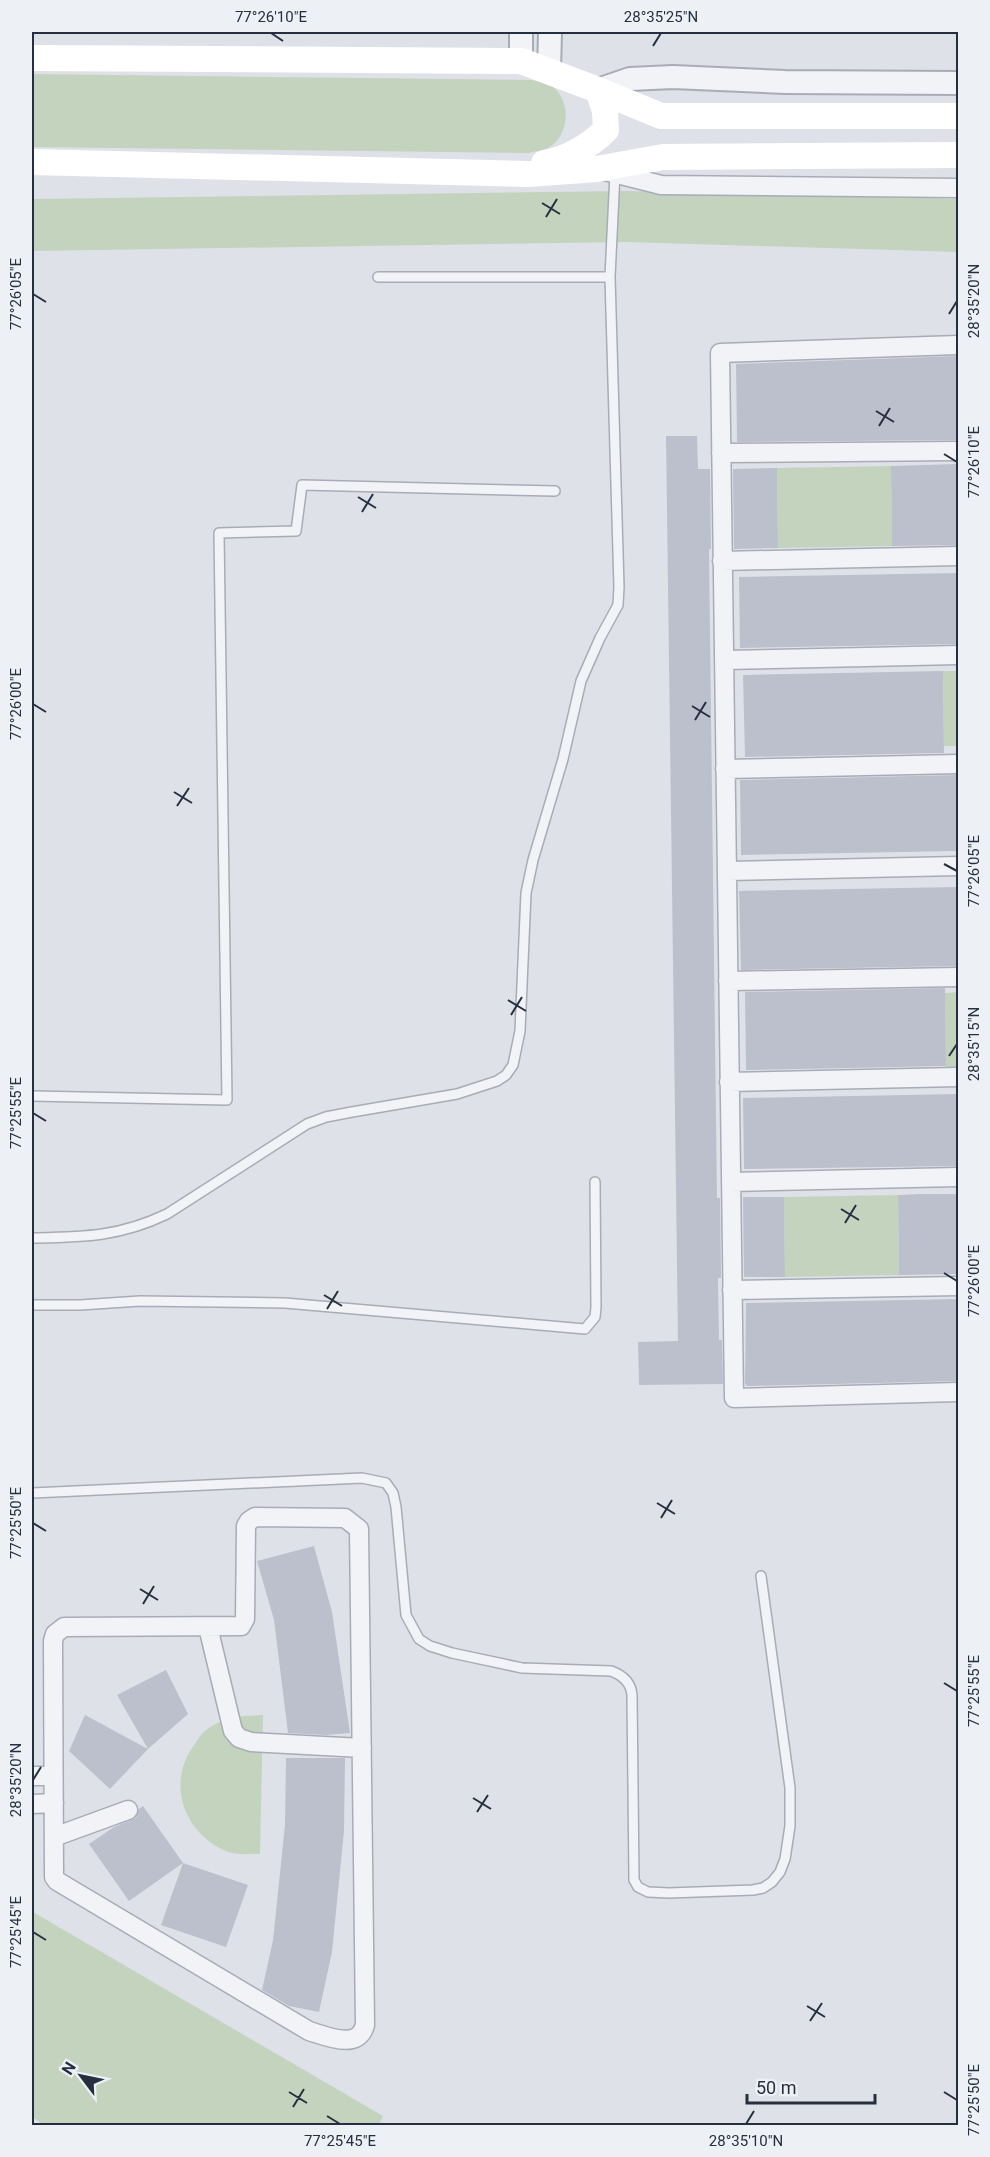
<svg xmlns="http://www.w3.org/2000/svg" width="990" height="2157" font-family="Roboto,sans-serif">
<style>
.green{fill:#c3d3be}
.building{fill:#bbc0cc}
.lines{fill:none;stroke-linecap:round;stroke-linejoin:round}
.service-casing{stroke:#a7acb6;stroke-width:12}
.minor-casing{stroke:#a7acb6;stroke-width:21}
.tertiary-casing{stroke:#a7acb6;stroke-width:26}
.service{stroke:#f1f3f7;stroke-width:9}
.minor{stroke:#f1f3f7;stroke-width:18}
.tertiary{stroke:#f1f3f7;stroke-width:22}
.secondary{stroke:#fff;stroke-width:26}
.ticks{fill:none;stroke:#262f40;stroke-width:2}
.neatline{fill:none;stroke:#262f40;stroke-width:2}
.ticks-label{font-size:15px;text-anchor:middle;fill:#262f40}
</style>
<rect width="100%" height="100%" fill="#dee2e8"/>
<path class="green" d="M32,74L531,80C536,81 544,82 549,84C572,98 571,135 548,148C543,151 535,151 529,153L32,147Z
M627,191L958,199V252L627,242L32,251V199Z
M891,466L892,546L778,548L777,468Z
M943,671H958V746H944Z
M958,992V1067H946L945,993Z
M898,1195L899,1275L785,1277L784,1197Z
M263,1715L260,1854C251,1854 238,1855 228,1852C184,1835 165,1782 195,1744C198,1739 202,1733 206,1730C224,1717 242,1716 263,1715Z
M33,1912L383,2116L379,2125L46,2126L32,2117V1948Z"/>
<path class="building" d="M958,356V440L737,442L736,364Z
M666,436H697L698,469H710L711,549H709L717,1198H720L721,1278H718L719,1340H722L723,1384L639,1385L638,1342L678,1341Z
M958,464V545L892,546L891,466Z
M777,468L778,548L734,549L733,469Z
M958,573V644L740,648L739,577Z
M943,671L944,753L745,757L743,675Z
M958,775V851L741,855L740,780Z
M958,887V966L741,970L739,891Z
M945,988L946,1066L746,1070L745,992Z
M958,1094V1166L744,1169L743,1098Z
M921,1194H958V1274L899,1275L898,1195Z
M743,1197H784L785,1277H744Z
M958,1299V1381L747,1386L745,1383L746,1303Z
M314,1546L332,1612L350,1733L326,1735L288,1733L274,1620L257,1561Z
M166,1670L188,1714L148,1749L117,1695Z
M85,1715L148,1749L110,1789L69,1751Z
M286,1758H345L344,1831L332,1952L319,2012L289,2006L262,1990L273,1940L285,1825Z
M143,1806L183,1863L129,1901L89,1844L114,1827L136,1818L139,1809Z
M183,1863L248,1885L226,1947L161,1925Z"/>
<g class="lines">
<g class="service-casing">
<path id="service" d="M378,277H610
M32,1096L227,1100L219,533L296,531L302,485L555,491
M32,1238C83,1237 119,1237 167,1214L307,1124L326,1117L352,1112L457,1094L497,1081L506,1075L513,1065L520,1031L526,893L533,860L563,759L581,681L600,638L618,605L619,587L610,277L615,173
M32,1305H80L140,1301L285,1303L585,1329L595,1317L596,1307L595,1182
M32,1493L362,1478L386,1483L393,1493L396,1507L406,1615L419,1639L430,1646L452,1653L522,1668L611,1671C622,1675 631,1682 632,1695L634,1880L638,1887L648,1892L669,1893L753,1890L763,1888L772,1882L780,1872L785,1859L790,1826V1788L761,1576"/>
</g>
<g class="minor-casing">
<path id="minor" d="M605,171L661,185L958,188
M958,345L720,353L734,1398L958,1392
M721,453L958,451
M722,561L958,556
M724,660L958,655
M725,769L958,764
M727,871L958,866
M728,981L958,977
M729,1082L958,1077
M731,1182L958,1177
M732,1290L958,1286
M255,1517L345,1518L359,1529L365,2025C358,2051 326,2036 309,2031L57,1881L54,1877L53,1641L55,1634L64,1627L241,1626L245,1619L246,1526L249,1521Z
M208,1627L233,1731L239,1738L251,1742L362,1748
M32,1776H53
M32,1804L54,1803
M54,1837L128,1810"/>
</g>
<g class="tertiary-casing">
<path id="tertiary" d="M521,61V32
M549,71L550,32
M598,90L630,79L673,77L785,82L958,83"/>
</g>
<use href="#service" class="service"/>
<use href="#minor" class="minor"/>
<use href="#tertiary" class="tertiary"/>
<path class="secondary" d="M32,58L521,61L598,90L661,116H958
M32,162L529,174L597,169L663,157L958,155
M544,163C569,159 588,147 606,130L605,111L598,90"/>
</g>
<path class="ticks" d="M271,33L283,41M653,46L661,33M542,203L560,214M546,217L557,199M33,294L46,302M949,314L957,301M876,411L894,422M879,426L890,408M944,454L957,462M358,497L376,508M362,512L373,494M33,704L46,712M692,706L710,717M695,720L706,702M174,792L192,803M177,806L189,788M944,864L957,871M508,1000L526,1011M511,1015L522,997M949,1056L957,1044M33,1113L46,1121M841,1209L859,1220M845,1223L856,1205M944,1273L957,1281M324,1295L342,1306M327,1309L338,1291M657,1503L675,1514M661,1518L672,1500M33,1523L46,1531M140,1589L158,1600M143,1604L154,1586M944,1683L957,1691M33,1780L41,1767M473,1798L491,1809M477,1812L488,1795M33,1932L46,1940M807,2006L825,2017M810,2021L822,2003M289,2092L307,2103M944,2092L957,2100M293,2107L304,2089M327,2116L340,2124M746,2124L754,2111"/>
<rect width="990" height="2157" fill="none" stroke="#edf1f6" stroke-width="66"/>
<g transform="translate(81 2076) rotate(302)" stroke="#edf1f6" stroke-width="4.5" paint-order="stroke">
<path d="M0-4.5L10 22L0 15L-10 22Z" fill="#262f40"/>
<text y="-9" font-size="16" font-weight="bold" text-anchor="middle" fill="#262f40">N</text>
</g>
<path d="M747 2094v9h128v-9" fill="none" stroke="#262f40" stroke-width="3"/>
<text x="756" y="2094" font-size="18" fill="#262f40" stroke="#edf1f6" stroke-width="4.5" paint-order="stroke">50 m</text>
<rect x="33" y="33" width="924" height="2091" class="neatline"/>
<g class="ticks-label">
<text x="271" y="22">77°26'10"E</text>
<text x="661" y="22">28°35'25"N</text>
<text transform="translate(16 294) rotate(-90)" y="5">77°26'05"E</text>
<text transform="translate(974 301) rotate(-90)" y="5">28°35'20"N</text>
<text transform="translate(974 462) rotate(-90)" y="5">77°26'10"E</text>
<text transform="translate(16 704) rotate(-90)" y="5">77°26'00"E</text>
<text transform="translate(974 871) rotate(-90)" y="5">77°26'05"E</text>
<text transform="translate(974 1044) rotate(-90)" y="5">28°35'15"N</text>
<text transform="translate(16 1113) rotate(-90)" y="5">77°25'55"E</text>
<text transform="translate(974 1281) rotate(-90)" y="5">77°26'00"E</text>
<text transform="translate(16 1523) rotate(-90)" y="5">77°25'50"E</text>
<text transform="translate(974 1691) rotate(-90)" y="5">77°25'55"E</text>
<text transform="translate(16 1780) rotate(-90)" y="5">28°35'20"N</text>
<text transform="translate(16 1932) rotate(-90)" y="5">77°25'45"E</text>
<text transform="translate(974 2100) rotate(-90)" y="5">77°25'50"E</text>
<text x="340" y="2146">77°25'45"E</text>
<text x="746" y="2146">28°35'10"N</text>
</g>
</svg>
